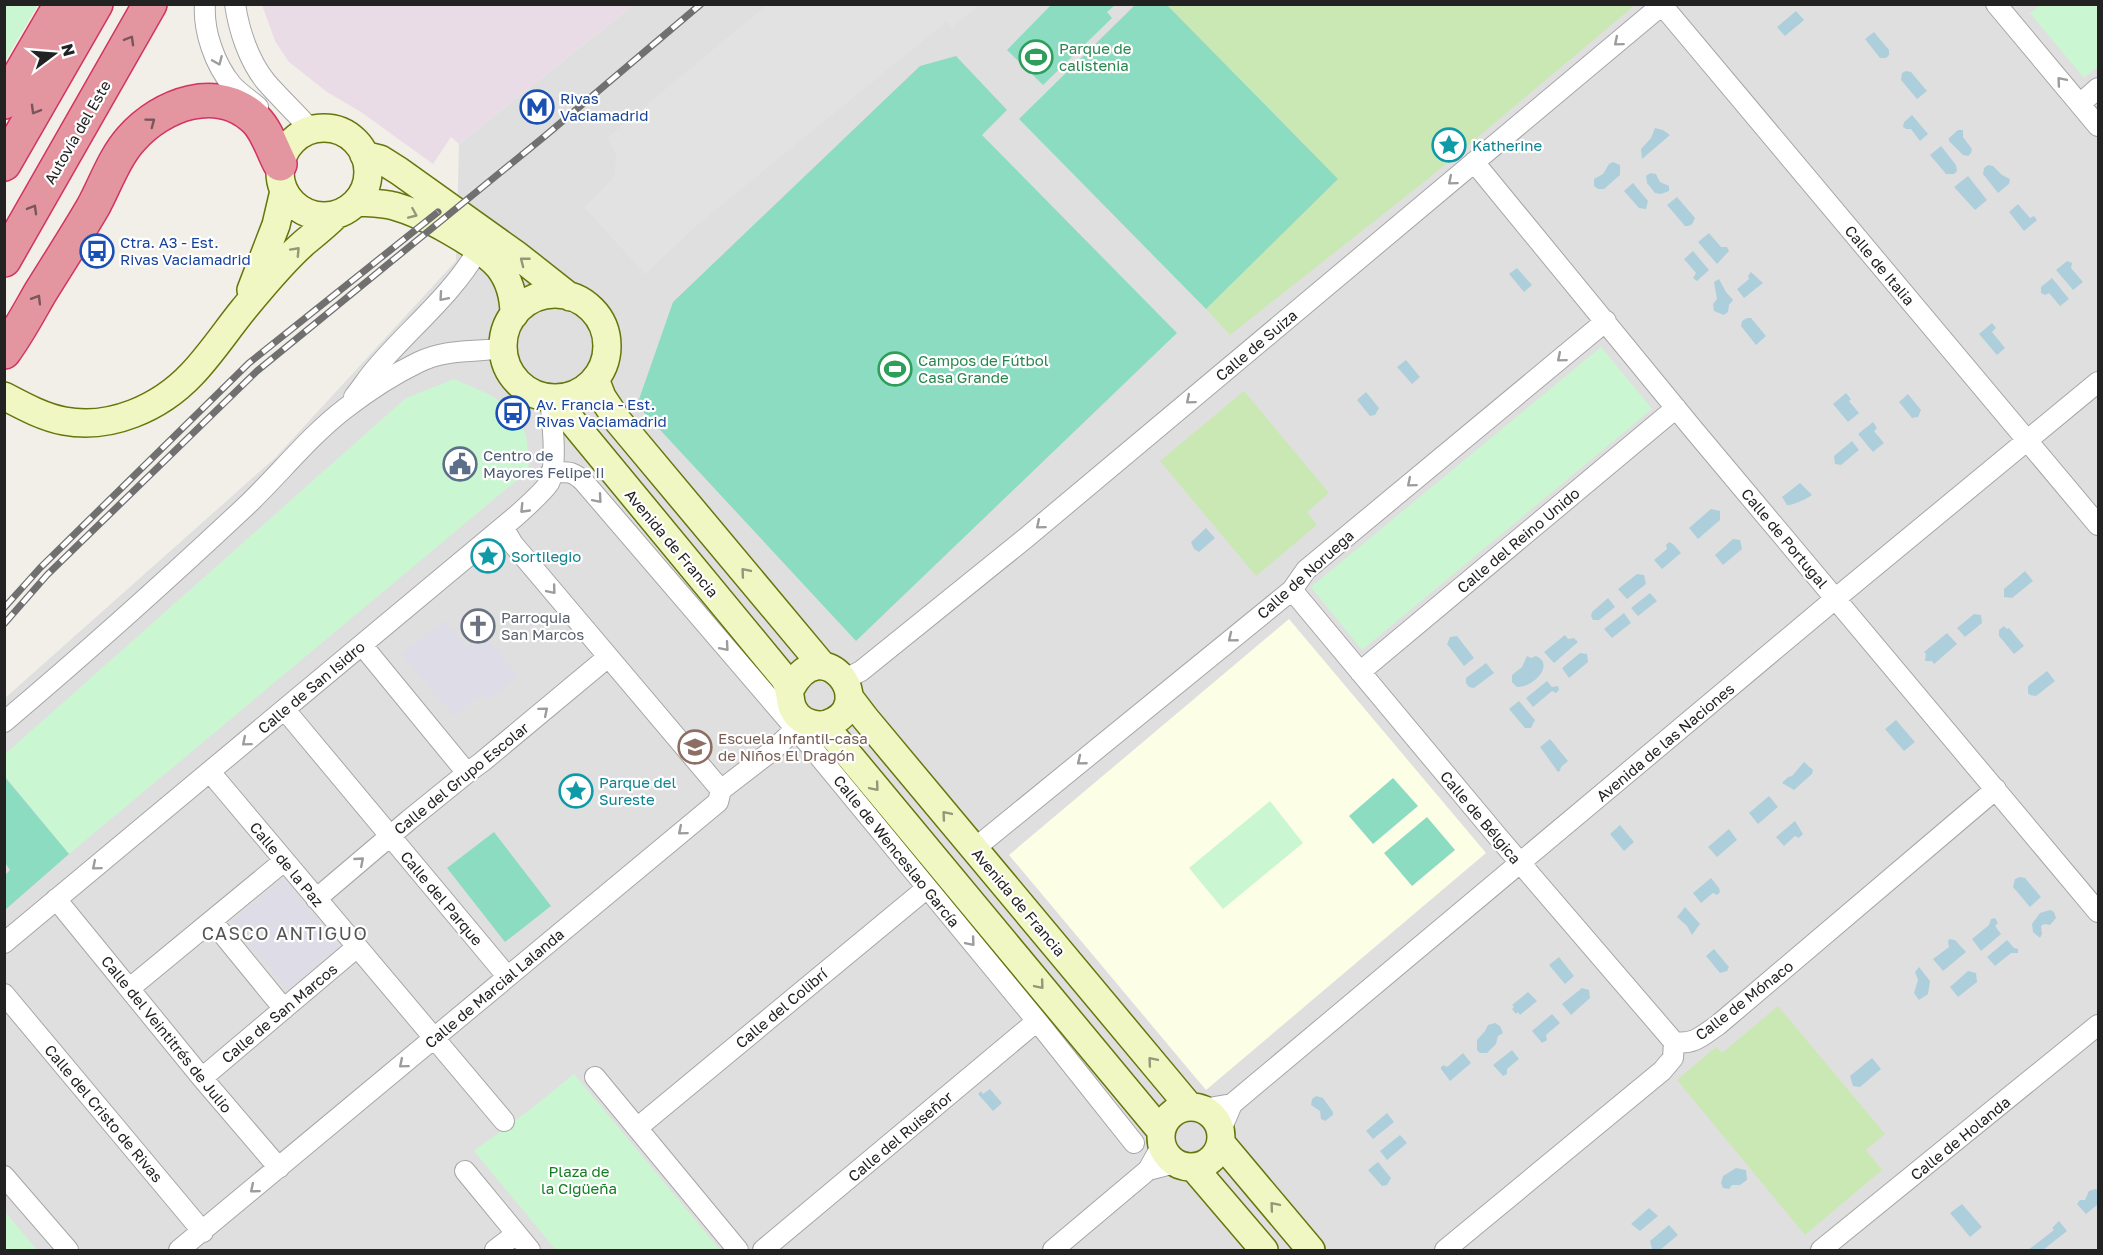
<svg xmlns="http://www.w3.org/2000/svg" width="2103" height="1255" font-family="'Golos Text',sans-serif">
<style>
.residential{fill:#e0dfdf}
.industrial{fill:#eadce7}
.education{fill:#fcfee6}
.grass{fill:#cae8b3}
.park{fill:#caf7d1}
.pitch{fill:#8cdcc2}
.parking{fill:#e2e2e2}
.plaza{fill:#dedde7}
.water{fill:#adcfdc}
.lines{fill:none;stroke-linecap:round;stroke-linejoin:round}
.street-casing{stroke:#a6a6a6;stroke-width:22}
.secondary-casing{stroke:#65770b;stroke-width:30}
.highway-casing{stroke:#d33360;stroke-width:36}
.street{stroke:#fff;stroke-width:20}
.secondary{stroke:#f1f7c2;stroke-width:27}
.highway{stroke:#e496a0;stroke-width:33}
.rail-casing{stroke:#707070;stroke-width:7}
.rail{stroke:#fff;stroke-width:4.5;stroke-dasharray:14;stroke-linecap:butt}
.oneway{stroke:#79565b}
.oneway2{stroke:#9c9c9c}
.oneway3{stroke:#94977a}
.labels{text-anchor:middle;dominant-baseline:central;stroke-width:4.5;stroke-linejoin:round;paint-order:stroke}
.leisure-label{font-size:15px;fill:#27864d;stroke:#fff;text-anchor:start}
.transit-label{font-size:15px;fill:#164399;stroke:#fff;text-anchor:start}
.street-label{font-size:15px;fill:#222;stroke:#fff}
.culture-label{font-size:15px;fill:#0d838f;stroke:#fff;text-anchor:start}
.service-label{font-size:15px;fill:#4e5e75;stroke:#fff;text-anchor:start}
.worship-label{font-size:15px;fill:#5b616d;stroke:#fff;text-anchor:start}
.education-label{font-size:15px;fill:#785e54;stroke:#fff;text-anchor:start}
.park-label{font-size:15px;fill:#127e21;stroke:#fff}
.quarter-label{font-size:18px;letter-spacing:1.5px;fill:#555;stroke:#fff}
</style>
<rect width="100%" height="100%" fill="#f2efe9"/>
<path class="residential" d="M633,5H2098V1250H5L4,699L276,457L456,261L459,144Z"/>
<path class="industrial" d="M262,5V4L633,5L459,144L451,137L433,164L361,112L327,92L289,62L275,41Z"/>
<path class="education" d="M1289,619L1486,853L1206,1090L1009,855Z"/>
<path class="grass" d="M1167,5H1635L1429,178L1230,335L1206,309L1338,179Z
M1244,391L1329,493L1307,512L1317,525L1256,576L1160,461Z
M1778,1006L1885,1134L1866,1150L1882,1170L1805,1235L1677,1080L1716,1047L1722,1053Z"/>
<path class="park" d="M5,4L38,5L5,61L4,5Z
M2040,5H2098V66L2084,78L2030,13Z
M1601,347L1652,409L1362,650L1311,587Z
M454,379C483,392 517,402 526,436C528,447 528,459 529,470L69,854L5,776L4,755L406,398Z
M1270,801L1303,843L1223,909L1189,868Z
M574,1074L720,1250H556L474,1151L531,1109Z
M5,1212L37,1250H5Z"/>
<path class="pitch" d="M1051,5H1115L1107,12L1112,18L1043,85L1007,50Z
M1135,5H1167L1338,179L1206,309L1019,119Z
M956,56L1007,110L982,135L1177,333L856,641L637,405L673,302L920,66Z
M4,776L69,854L5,910V875L10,870L5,863Z
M1393,778L1418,806L1373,844L1349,816Z
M1427,817L1455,850L1412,886L1384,853Z
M494,832L551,906L505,942L447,868Z"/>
<path class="parking" d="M768,4L979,5L952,28L947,21L696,226L645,274L584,207L602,190L615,175L616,154L607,138Z"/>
<path class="plaza" d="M444,620L467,647L483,633L518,676L488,701L481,694L454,717L401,654Z
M283,878L340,946L288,990L231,922Z"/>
<path class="water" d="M1796,11L1804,20L1785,36L1777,27Z
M1874,32L1889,50V55L1886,58H1880L1865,39Z
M1906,71L1911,72L1927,91L1917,99L1901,80L1902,73Z
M1912,115L1928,134L1920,141L1911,129H1906L1903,127L1904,122Z
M1655,128L1663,130L1670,135L1642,159L1641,149L1651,138Z
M1958,130H1963V137L1972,149L1971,153L1968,156L1963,155L1949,141V138Z
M1941,146L1956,165L1957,171L1954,174H1946L1930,155Z
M1613,162L1620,165V175L1604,189H1598L1594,186V179L1603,174L1609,164Z
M1988,165L1993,166L2002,175L2010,179L2009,184L1998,193L1983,174L1984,168Z
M1650,173L1656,174L1660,182L1669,186V191L1661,194L1655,193L1647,183L1646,176Z
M1968,176L1987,200L1975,210L1954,187Z
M1633,183L1648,201L1646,209L1639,208L1624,191Z
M1677,197L1695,218C1692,224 1693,226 1685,226L1667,205Z
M2018,204L2030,218L2034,216L2037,220L2024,231L2009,212Z
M1709,233L1721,247H1727L1729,251L1717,264L1698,242Z
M1693,251L1709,270L1697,281L1693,278L1696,273L1684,259Z
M2067,261L2072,263L2071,268L2083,282L2073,290L2056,270Z
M1517,268L1532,285L1524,292L1509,274Z
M1751,272L1763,283L1744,298L1737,289L1749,279L1748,276Z
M2052,278L2069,299L2060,306L2049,293L2045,295L2041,293V287Z
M1719,279L1726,292L1733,300L1729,305L1728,312L1724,315L1714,311L1713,304L1717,299L1714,282Z
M1747,318H1751L1766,336L1756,345L1741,326L1742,321Z
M1992,323L1996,328L1992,332L2005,348L1997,355L1979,334Z
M1406,360L1420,377L1412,384L1397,367Z
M1366,392L1379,408L1375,415L1370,416L1357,400Z
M1846,393L1851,399L1849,401L1859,413L1848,422L1833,404Z
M1908,394L1921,410L1918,417L1912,418L1899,402Z
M1873,422L1877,428L1874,431L1884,443L1873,452L1858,434Z
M1852,441L1859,450L1841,465L1835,464L1834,456Z
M1800,483L1812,495C1809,498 1791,506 1787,505L1782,497Z
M1711,509L1720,511V520L1698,539L1689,528Z
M1206,528L1215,538L1199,552L1194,549L1191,542Z
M1733,539L1740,540L1742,549L1723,565L1715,555Z
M1669,542L1673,544L1681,553L1662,569L1654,560L1667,549L1666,545Z
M2025,571L2033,581L2012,598L2004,597V589Z
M1637,574L1644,575L1646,584L1627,599L1618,589Z
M1650,593L1657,601L1638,616L1631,608Z
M1608,598L1615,607L1599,620H1593L1591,616L1592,612Z
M1624,613L1631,623L1612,638L1604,629Z
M1974,614L1981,615L1982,623L1965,637L1957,628Z
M2004,626L2007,629L2009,628L2024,646L2014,654L1999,636V630Z
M1947,633L1957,644L1934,664L1932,661H1925L1926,654L1924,652Z
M1565,635L1568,639L1574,638L1578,642L1554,663L1544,652Z
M1457,636L1474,658L1464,666L1447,644L1450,637Z
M1580,653L1587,654L1588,662L1569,678L1562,668Z
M1527,656L1531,658L1536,656C1556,665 1532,688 1517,687L1512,682V675L1522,667Z
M1486,663L1494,673L1474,688L1469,687L1466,683V678Z
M2047,671L2055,681L2036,696L2030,695L2028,693V686Z
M1547,681L1552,687L1558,686L1559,690L1556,693L1552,691L1533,707L1526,698Z
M1519,701L1535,720L1531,728H1525L1509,709Z
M1896,720L1915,742L1904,751L1885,729Z
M1550,739L1568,761L1561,767L1560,771L1558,772L1540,747Z
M1804,762L1813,770L1812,774L1794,790L1782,783L1788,777L1792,776Z
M1769,796L1778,807L1758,824L1749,813Z
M1795,821L1803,834L1799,838L1795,836L1784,846L1776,837Z
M1620,825L1634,842L1624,851L1610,834Z
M1729,829L1737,840L1717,857L1708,847Z
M2020,877L2025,878L2041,897L2030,907L2013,887L2015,879Z
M1711,878L1719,888L1720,892L1717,895L1713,893L1701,903L1693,893Z
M1685,907L1700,924L1692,935L1687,926L1677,917Z
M2050,910L2054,912L2056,918L2050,925L2044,924L2041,926L2042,934L2040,938L2033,932L2032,924L2040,913Z
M1995,918L1998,923L1995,926L2001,934L1981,951L1972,939L1989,925L1991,919Z
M1949,939L1955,940L1966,952L1943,971L1933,959L1949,947L1948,942Z
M2007,940L2014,948L2018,949V953H2011L1995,966L1987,957Z
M1714,949L1729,967L1727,971L1720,973L1706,956Z
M1559,957L1574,976L1565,984L1549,965Z
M1919,967L1930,981L1928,994L1919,1000L1914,993L1918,980L1915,972Z
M1968,971L1976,973L1977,982L1958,997L1950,987Z
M1582,988L1589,990L1590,998L1571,1015L1562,1004Z
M1528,992L1537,1001L1520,1015L1518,1012L1516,1014L1512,1009L1514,1007L1512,1005Z
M1552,1014L1560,1023L1546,1035L1547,1040L1542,1043L1532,1031Z
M1495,1023L1500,1026L1503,1033L1498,1036L1496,1044L1487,1053H1480L1477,1050V1040L1485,1031L1488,1025Z
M1512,1050L1519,1059L1507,1069V1074L1503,1076L1493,1065Z
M1463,1053L1471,1063L1450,1081L1441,1069V1067L1444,1065L1447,1067Z
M1872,1058L1881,1069L1860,1087L1853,1086L1850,1076Z
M990,1089L1002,1103L993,1111L978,1094L981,1091L983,1094Z
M1316,1096L1323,1098L1333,1112V1115L1325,1121L1321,1119L1320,1111L1311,1105L1312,1099Z
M1387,1113L1394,1122L1373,1139L1366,1131Z
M1400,1135L1407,1143L1387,1160L1380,1151Z
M1378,1162L1391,1178L1387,1185L1382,1186L1368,1170Z
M1736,1168L1746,1170L1747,1180L1740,1185H1732L1729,1189L1723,1188L1721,1183L1723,1176Z
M2095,1189L2098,1190V1204L2086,1214L2077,1204L2080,1200H2085L2089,1191Z
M1962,1204L1982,1227L1970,1237L1950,1213Z
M1649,1208L1658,1216L1640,1231L1631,1224Z
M2059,1221L2067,1231L2043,1250H2028L2054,1230L2052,1228Z
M1669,1225L1678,1235L1660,1250L1652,1249L1650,1241Z"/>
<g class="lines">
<g class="street-casing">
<path id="street" d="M205,4C203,31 215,65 232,85C239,93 250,100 258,107
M235,4C239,31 249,61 266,82C280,98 296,113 311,130
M1996,4L2098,126
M1662,5L2098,525
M2080,104L2098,88
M1474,162L1693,429L2098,912
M354,397C362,387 369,376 377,367C410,328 452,295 478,250
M551,472C567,472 572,470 584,482L813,749L1037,1021L1134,1143
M503,527L513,544L721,790
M1292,590L1498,837L1674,1042
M362,645L467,773
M1360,672L1676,408
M845,679L861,671L1027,537L1663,4
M285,710L507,976
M4,722C87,652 167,580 245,507C279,475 309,436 346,408C368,391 394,374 419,362C448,348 473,353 504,348
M210,772L504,1121
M974,849L1292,590L1306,570L1606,321
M56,899L202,1078L279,1168
M316,899L409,820L467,773L482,762L608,657
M212,921L284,1009
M4,943L515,517C524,509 543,492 549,483C558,466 552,417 550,398
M130,988L284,861
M4,994L203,1232
M595,1077L738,1250
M202,1078L357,947
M1203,1109L1232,1104L1238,1099L1835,599L2098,382
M637,1128L927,888
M1221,1130L1232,1104
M1148,1170L1175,1163
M465,1171L530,1250
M4,1176L68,1250
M179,1250L718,802L721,790L773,750L804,721
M495,1250L516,1234
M763,1250L1037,1021
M1053,1250L1148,1170L1162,1145
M1445,1250L1662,1071L1673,1058L1674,1042C1694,1045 1702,1036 1718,1025L1996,789
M1821,1250L2098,1025"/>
</g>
<g class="secondary-casing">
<path id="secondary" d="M280 172a44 44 0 1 1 88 0a44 44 0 1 1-88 0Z
M364,155L380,159L399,171L518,256L570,297
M357,202C369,203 382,203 394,206C423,214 479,244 499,267C510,281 514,298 514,315
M251,290L276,225L284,191
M503 346a52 52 0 1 1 104 0a52 52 0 1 1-104 0Z
M595,379L602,397L618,421L822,665
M4,396C23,406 43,417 64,421C110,430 160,408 192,374C211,354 226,331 243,310C262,287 283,261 305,242C316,233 326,225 336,215
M553,398L784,678C794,693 786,703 798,716C805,723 817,727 827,724C881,706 823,628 791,688
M849,697L865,718L1189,1106
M824,725L1161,1131
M1161 1137a30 30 0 1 1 60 0a30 30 0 1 1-60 0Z
M1221,1143L1311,1250
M1194,1168L1264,1250"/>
</g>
<g class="highway-casing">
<path id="highway" d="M4,102L61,4
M4,164L96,4
M4,260L150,4
M4,352C18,333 29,312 40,293C58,264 76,236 93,207C105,185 114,158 131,139C162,104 218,83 256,120C267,131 273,151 280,164"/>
</g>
<use href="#street" class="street"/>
<use href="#secondary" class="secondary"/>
<use href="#highway" class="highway"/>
<g class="rail-casing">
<path id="rail" d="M4,608L40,568L249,363L438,212
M4,624L47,575L257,371L545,136L701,4"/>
</g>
<use href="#rail" class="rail"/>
</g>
<defs><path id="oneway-chevron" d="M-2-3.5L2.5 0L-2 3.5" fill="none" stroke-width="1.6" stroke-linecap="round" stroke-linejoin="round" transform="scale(1.5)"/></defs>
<g class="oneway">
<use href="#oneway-chevron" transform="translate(130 40) rotate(-60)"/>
<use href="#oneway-chevron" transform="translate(35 110) rotate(120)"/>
<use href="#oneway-chevron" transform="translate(151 122) rotate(-37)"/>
<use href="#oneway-chevron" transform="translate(33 209) rotate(-60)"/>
<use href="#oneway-chevron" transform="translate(37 299) rotate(-59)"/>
</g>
<g class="oneway2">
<use href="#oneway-chevron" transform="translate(1618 42) rotate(140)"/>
<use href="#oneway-chevron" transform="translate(218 61) rotate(67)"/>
<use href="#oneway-chevron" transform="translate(2061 81) rotate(-130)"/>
<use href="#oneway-chevron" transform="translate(1452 181) rotate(140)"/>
<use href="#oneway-chevron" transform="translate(443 297) rotate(131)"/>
<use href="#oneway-chevron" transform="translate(1561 358) rotate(140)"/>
<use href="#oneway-chevron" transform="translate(1190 400) rotate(140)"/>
<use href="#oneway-chevron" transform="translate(1411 483) rotate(140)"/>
<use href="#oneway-chevron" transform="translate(598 499) rotate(49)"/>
<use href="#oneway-chevron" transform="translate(524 509) rotate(134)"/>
<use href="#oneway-chevron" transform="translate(1040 525) rotate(140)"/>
<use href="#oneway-chevron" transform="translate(552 590) rotate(50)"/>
<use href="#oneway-chevron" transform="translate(1232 638) rotate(141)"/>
<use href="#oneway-chevron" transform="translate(725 647) rotate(49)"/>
<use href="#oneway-chevron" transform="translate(544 711) rotate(-40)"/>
<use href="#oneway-chevron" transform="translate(246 742) rotate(140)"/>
<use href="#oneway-chevron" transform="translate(1081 761) rotate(141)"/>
<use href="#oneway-chevron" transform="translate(682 831) rotate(140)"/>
<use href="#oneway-chevron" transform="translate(360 861) rotate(-41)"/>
<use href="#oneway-chevron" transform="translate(96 866) rotate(140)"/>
<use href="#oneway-chevron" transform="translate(971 942) rotate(50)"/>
<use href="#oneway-chevron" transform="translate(403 1064) rotate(140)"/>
<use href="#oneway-chevron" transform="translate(254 1189) rotate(140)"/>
</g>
<g class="oneway3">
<use href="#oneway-chevron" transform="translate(413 214) rotate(23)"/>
<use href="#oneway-chevron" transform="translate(296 251) rotate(-47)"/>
<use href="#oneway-chevron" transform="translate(524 261) rotate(-142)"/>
<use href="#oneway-chevron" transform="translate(745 572) rotate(-130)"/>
<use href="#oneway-chevron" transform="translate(875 787) rotate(50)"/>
<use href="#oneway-chevron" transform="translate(946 815) rotate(-130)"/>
<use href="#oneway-chevron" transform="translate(1040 985) rotate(50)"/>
<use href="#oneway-chevron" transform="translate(1152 1061) rotate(-130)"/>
<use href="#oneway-chevron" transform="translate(1274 1206) rotate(-130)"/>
</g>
<defs>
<g id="stadium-ring" transform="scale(1.725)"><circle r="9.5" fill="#fff" stroke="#2e9e5b" stroke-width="1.5"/><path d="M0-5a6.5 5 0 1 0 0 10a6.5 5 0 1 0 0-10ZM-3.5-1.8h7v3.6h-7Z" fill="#2e9e5b"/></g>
<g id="metro-ring" transform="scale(1.725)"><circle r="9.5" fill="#fff" stroke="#1a4fb4" stroke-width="1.5"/><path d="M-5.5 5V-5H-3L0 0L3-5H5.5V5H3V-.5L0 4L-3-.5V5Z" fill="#1a4fb4"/></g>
<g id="sight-ring" transform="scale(1.725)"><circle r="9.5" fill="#fff" stroke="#0f9aa8" stroke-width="1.5"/><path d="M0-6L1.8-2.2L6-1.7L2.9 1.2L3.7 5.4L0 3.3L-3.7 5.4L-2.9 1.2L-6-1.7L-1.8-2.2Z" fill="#0f9aa8"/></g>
<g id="bus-ring" transform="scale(1.725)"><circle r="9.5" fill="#fff" stroke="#1a4fb4" stroke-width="1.5"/><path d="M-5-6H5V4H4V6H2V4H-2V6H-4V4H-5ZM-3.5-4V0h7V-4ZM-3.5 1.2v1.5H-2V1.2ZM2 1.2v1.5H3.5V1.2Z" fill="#1a4fb4"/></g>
<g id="civic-ring" transform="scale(1.725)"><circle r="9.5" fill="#fff" stroke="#5c6f8a" stroke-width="1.5"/><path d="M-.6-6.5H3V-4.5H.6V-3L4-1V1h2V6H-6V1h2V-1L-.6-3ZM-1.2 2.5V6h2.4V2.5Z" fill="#5c6f8a"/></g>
<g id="church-ring" transform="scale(1.725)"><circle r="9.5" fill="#fff" stroke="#6b7280" stroke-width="1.5"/><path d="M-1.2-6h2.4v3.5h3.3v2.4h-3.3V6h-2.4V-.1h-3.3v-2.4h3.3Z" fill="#6b7280"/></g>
<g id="school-ring" transform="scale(1.725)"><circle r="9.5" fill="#fff" stroke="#8d6e63" stroke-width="1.5"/><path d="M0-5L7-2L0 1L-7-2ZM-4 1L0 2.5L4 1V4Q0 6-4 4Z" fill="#8d6e63"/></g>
</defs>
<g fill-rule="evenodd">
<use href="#stadium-ring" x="1036" y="57"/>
<use href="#metro-ring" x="537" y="107"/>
<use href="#sight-ring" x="1449" y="145"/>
<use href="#bus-ring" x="97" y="251"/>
<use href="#stadium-ring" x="895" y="369"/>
<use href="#bus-ring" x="513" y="413"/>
<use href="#civic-ring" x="460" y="464"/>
<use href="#sight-ring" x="488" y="556"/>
<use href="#church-ring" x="478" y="626"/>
<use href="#school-ring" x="695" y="747"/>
<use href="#sight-ring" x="576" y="791"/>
</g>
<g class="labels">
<g class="leisure-label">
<text x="1059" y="48">Parque de<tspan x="1059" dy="17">calistenia</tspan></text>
<text x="918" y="360">Campos de Fútbol<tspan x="918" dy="17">Casa Grande</tspan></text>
</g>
<g class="transit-label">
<text x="560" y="98">Rivas<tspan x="560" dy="17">Vaciamadrid</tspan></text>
<text x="120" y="242">Ctra. A3 - Est.<tspan x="120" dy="17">Rivas Vaciamadrid</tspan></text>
<text x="536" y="404">Av. Francia - Est.<tspan x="536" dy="17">Rivas Vaciamadrid</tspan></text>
</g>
<g class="street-label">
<text transform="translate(77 132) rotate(-60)">Autovía del Este</text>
<text transform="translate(1880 265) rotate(50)">Calle de Italia</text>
<text transform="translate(1256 345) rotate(-40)">Calle de Suiza</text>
<text transform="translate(1785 538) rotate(50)">Calle de Portugal</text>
<text transform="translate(1518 540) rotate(-40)">Calle del Reino Unido</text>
<text transform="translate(672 543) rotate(50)">Avenida de Francia</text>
<text transform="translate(1305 574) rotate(-42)">Calle de Noruega</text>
<text transform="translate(311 687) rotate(-40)">Calle de San Isidro</text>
<text transform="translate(1665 742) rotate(-40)">Avenida de las Naciones</text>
<text transform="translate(461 778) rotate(-39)">Calle del Grupo Escolar</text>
<text transform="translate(1481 817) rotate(50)">Calle de Bélgica</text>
<text transform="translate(897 851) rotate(51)">Calle de Wenceslao García</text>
<text transform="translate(287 864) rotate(50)">Calle de la Paz</text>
<text transform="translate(442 898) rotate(50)">Calle del Parque</text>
<text transform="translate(1019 902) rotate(50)">Avenida de Francia</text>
<text transform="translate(494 988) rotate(-40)">Calle de Marcial Lalanda</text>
<text transform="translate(1744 1000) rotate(-38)">Calle de Mónaco</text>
<text transform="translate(781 1008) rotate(-40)">Calle del Colibrí</text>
<text transform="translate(279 1013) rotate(-40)">Calle de San Marcos</text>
<text transform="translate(167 1034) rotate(51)">Calle del Veintitrés de Julio</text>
<text transform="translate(104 1113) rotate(50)">Calle del Cristo de Rivas</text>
<text transform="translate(900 1136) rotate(-40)">Calle del Ruiseñor</text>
<text transform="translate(1960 1138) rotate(-39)">Calle de Holanda</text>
</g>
<g class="culture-label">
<text x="1472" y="145">Katherine</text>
<text x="511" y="556">Sortilegio</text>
<text x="599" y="782">Parque del<tspan x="599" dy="17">Sureste</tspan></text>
</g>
<g class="service-label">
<text x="483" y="455">Centro de<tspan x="483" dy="17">Mayores Felipe II</tspan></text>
</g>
<g class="worship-label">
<text x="501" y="617">Parroquia<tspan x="501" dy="17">San Marcos</tspan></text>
</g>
<g class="education-label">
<text x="718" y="738">Escuela Infantil-casa<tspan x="718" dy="17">de Niños El Dragón</tspan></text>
</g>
<g class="park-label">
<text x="579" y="1171">Plaza de<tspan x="579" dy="17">la Cigüeña</tspan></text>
</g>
<g class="quarter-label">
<text x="285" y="933">CASCO ANTIGUO</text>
</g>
</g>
<rect width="2103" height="1255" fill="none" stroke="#222222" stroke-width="12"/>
<g transform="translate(54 54) rotate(74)" stroke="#ffffff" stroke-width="4.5" paint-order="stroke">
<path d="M0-4.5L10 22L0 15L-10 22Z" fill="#222222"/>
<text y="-9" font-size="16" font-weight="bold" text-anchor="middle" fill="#222222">N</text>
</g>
</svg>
